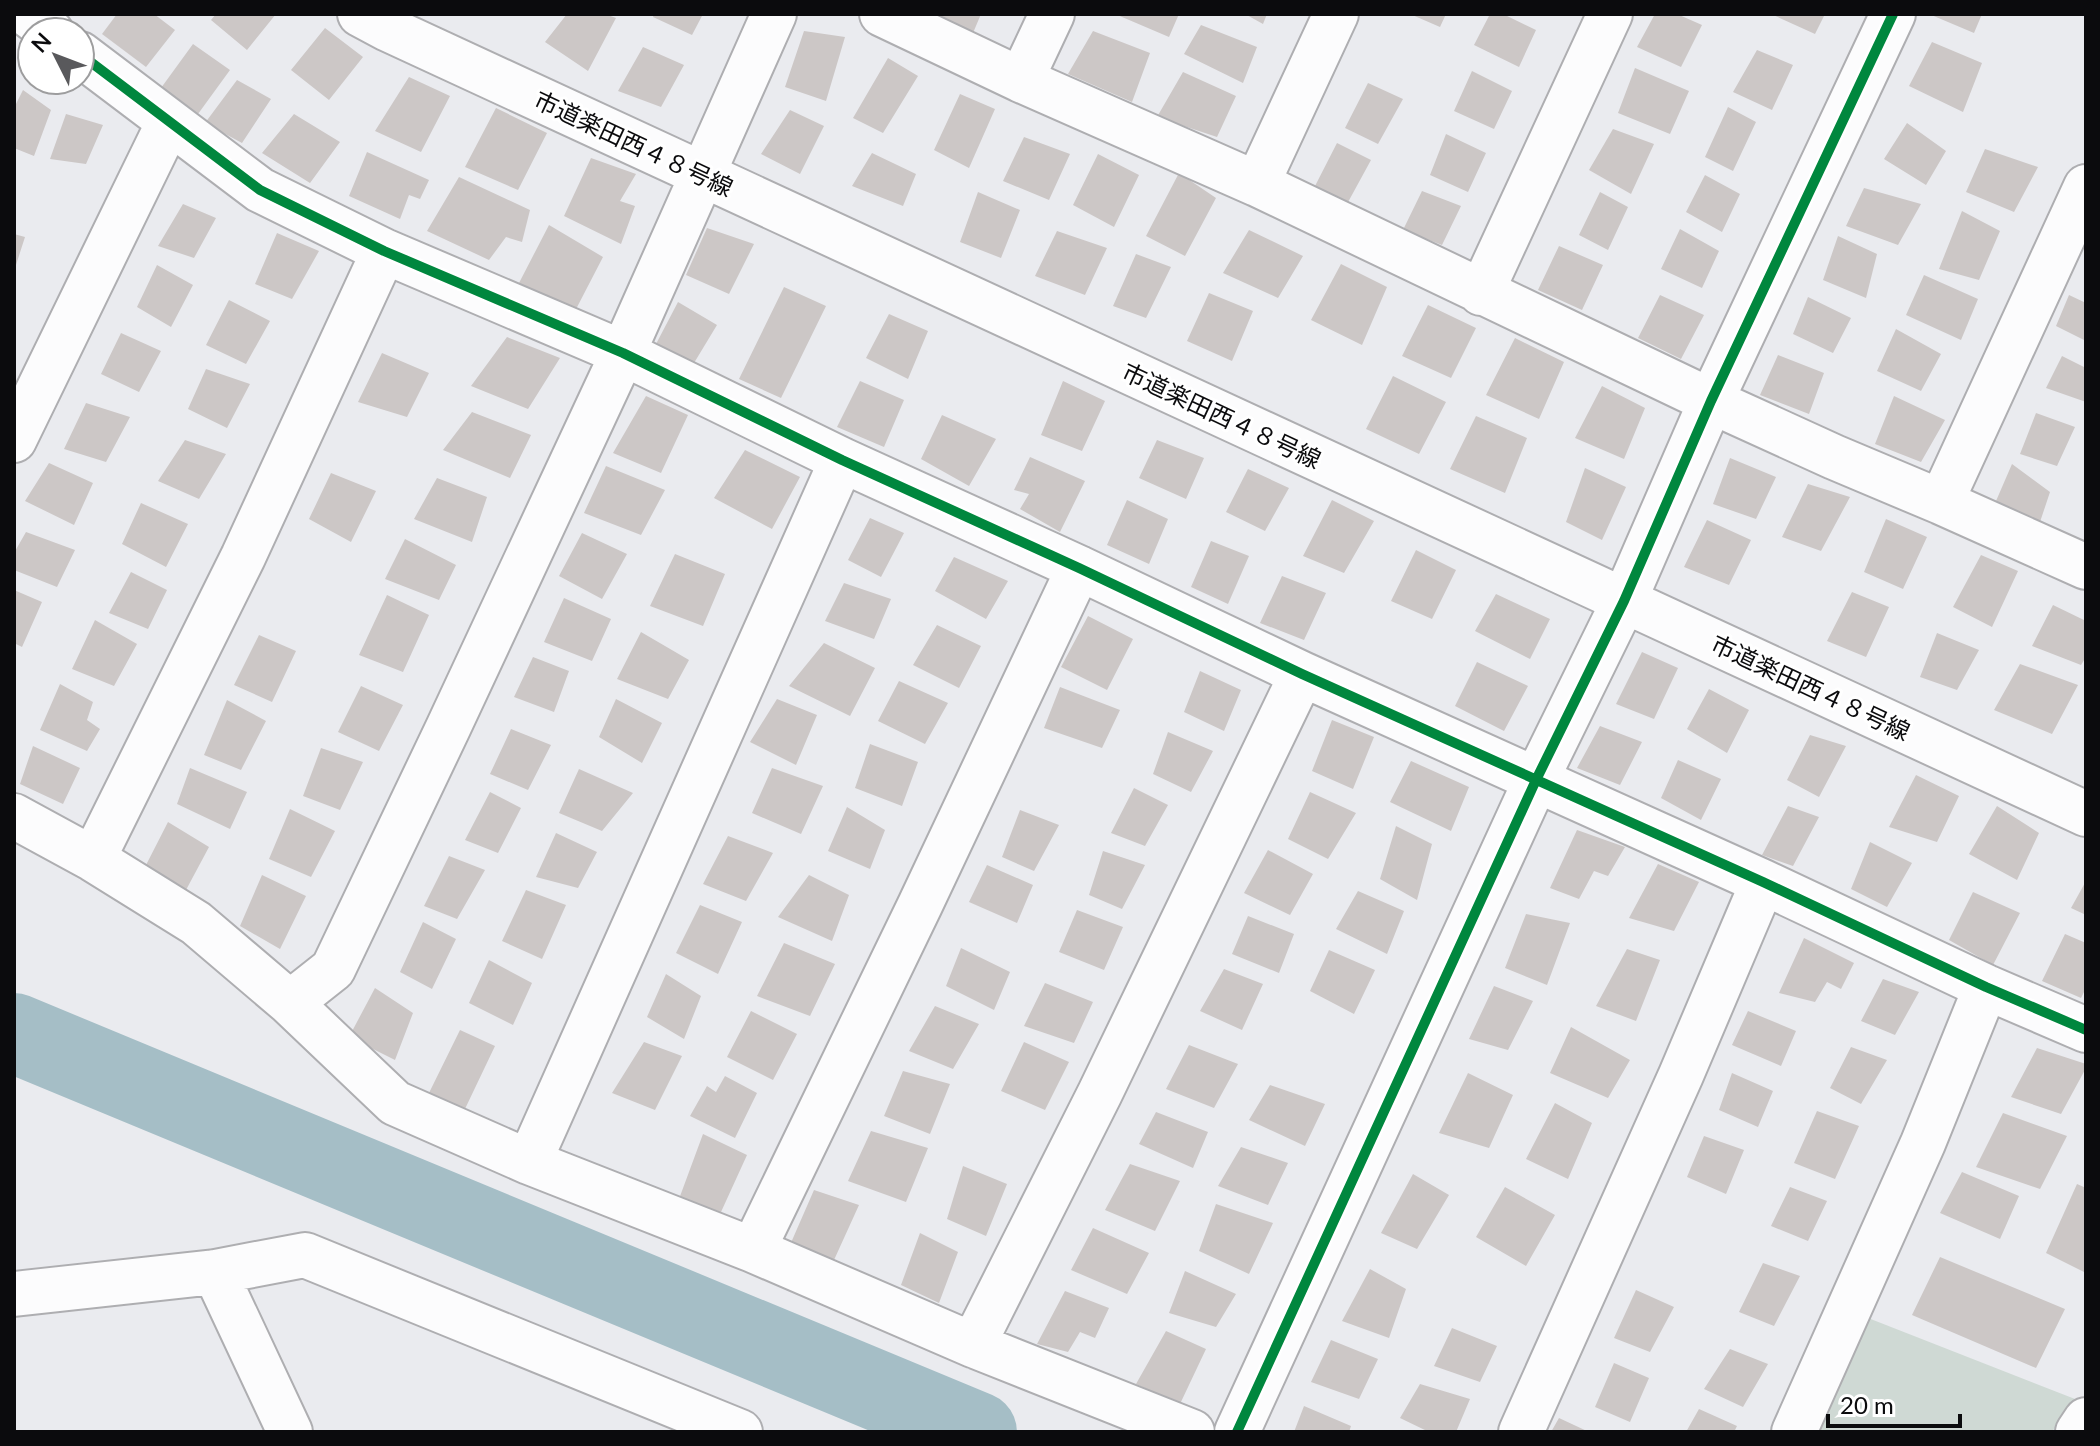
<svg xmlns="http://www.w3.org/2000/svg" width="2100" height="1446" font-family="Lato,'Noto Sans JP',sans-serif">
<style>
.green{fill:#cfd9d4}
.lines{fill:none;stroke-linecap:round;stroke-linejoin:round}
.river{stroke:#a5bec6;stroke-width:80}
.building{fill:#ccc7c6}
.minor-casing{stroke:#aeaeb1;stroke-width:48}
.minor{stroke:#fcfcfd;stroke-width:44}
.cycleway-casing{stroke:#fff;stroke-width:15}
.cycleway{stroke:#00873e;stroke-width:10}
.labels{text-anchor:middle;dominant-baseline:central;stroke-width:6;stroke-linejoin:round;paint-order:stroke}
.street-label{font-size:24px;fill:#0b0b0d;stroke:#fff}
</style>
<rect width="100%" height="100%" fill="#eaebef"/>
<path class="green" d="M1863,1316L2075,1399L2052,1432H1809Z"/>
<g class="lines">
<path class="river" d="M14,1033L977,1432"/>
</g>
<path class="building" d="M117,14H154L175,30L146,67L102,34Z
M216,14H276L247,50L211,20Z
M567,14H605L616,18L588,71L545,42Z
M654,14H703L692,35L653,17Z
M928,14H981L973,33Z
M1115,14H1179L1169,37Z
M1245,14H1267L1263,24Z
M1410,14H1446L1440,27Z
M1490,14H1503L1536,30L1519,67L1474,45Z
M1655,14H1677L1702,25L1681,67L1637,47Z
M1771,14H1825L1815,34Z
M1929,14H1982L1974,33Z
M1201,25L1257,47L1243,83L1184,54Z
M325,28L363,57L329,100L291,70Z
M804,31L845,37L826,101L785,87Z
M1093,31L1150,53L1132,102L1068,74Z
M1932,42L1982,63L1963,112L1909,86Z
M193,44L230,70L198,114L161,88Z
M643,47L684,65L661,107L618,91Z
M1757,50L1793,65L1772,110L1733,92Z
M888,58L918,76L883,133L853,118Z
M1635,68L1689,91L1670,134L1618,113Z
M1472,71L1512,91L1494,129L1454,111Z
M1183,72L1236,96L1217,137L1157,117Z
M409,77L450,96L421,152L375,131Z
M237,80L271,99L242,143L205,123Z
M1368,83L1403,99L1378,144L1345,128Z
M23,90L51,110L34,156L14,148V108Z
M960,94L995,109L969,168L934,150Z
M1728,107L1756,122L1733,171L1705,157Z
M496,108L547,133L518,190L465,167Z
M790,110L824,126L800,174L761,154Z
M66,114L103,125L86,164L50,159Z
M294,114L340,142L310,183L262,153Z
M1907,123L1946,151L1926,185L1884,159Z
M1613,129L1654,144L1631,194L1589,170Z
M1446,134L1486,153L1468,192L1430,175Z
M1024,137L1070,154L1049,200L1003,181Z
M1337,143L1371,160L1347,204L1314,188Z
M1985,149L2038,167L2014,212L1966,192Z
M367,152L429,180L420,199L409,195L400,219L349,196Z
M872,153L916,174L903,206L852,186Z
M1098,154L1139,175L1114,227L1073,205Z
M591,158L636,174L620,201L635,206L621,244L564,216Z
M1179,173L1216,198L1185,256L1146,236Z
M1705,175L1740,194L1722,232L1686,212Z
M459,177L530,210L522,242L506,237L489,260L427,231Z
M1864,188L1921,204L1898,245L1846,226Z
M1422,191L1461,206L1442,245L1403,230Z
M978,192L1020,210L1001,258L960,242Z
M1600,192L1628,207L1608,250L1579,235Z
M183,204L216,218L194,258L158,246Z
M1962,211L2000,231L1979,280L1939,269Z
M549,225L603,257L574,313L519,283Z
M707,228L754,244L729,294L686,275Z
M1680,229L1719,251L1702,288L1661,269Z
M1249,230L1303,256L1278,298L1223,273Z
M1057,231L1107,248L1085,295L1035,276Z
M277,233L319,251L292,299L255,284Z
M14,234L25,237L15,268H14Z
M1838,236L1877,254L1866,298L1823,280Z
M1559,246L1603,265L1582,310L1538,290Z
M1136,254L1171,267L1146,318L1113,306Z
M1341,264L1387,287L1362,345L1311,320Z
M157,265L193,285L171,327L137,307Z
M1924,275L1978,299L1961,340L1906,315Z
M784,287L826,306L781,398L739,379Z
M1209,293L1253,311L1232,361L1187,341Z
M1660,295L1704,315L1681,359L1638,338Z
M2069,295L2086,303V341L2056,326Z
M1808,297L1851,318L1833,353L1793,334Z
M229,300L270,321L246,364L206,345Z
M678,302L717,325L694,363L656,344Z
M1428,305L1476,328L1451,378L1402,356Z
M889,314L928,331L908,379L866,358Z
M1896,329L1941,354L1921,391L1877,371Z
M121,333L161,351L139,392L101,374Z
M507,337L560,358L528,409L471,386Z
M1515,338L1564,362L1539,419L1486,395Z
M382,353L429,373L407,417L358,402Z
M1778,355L1824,373L1809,414L1760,395Z
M2062,356L2086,368V402L2046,388Z
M206,369L250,384L227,428L188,409Z
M1393,376L1446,402L1419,454L1366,429Z
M860,381L904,400L884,447L837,427Z
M1063,381L1105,401L1082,451L1041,435Z
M1602,386L1645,408L1624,459L1575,438Z
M646,396L688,415L661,473L613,453Z
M1894,396L1945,420L1921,462L1875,444Z
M86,403L130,417L106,462L64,449Z
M472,412L531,435L510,478L443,450Z
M2036,413L2075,427L2057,466L2020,454Z
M942,415L996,439L969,486L921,459Z
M1476,416L1527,438L1505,493L1450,469Z
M185,440L226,454L199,499L158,481Z
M1157,440L1204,458L1186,499L1139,478Z
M745,450L800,477L772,529L714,498Z
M1030,457L1085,481L1060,532L1020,509L1029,494L1014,490Z
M1730,458L1776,477L1756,519L1713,504Z
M49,463L93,483L74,525L25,501Z
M2012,464L2050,492L2039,525L1996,501Z
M606,466L665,490L641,535L584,513Z
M1585,468L1626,487L1602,540L1566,522Z
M1248,469L1289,488L1265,531L1226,512Z
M331,473L376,491L351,542L309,519Z
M437,478L487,497L472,542L414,519Z
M1808,484L1850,497L1821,551L1782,537Z
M1127,500L1168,519L1149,564L1107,545Z
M1332,500L1374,521L1344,573L1303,556Z
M141,503L188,524L166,567L122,544Z
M870,518L904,533L881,577L848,560Z
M1886,519L1927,537L1903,589L1864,572Z
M1707,520L1751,540L1729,585L1684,567Z
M26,532L75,550L57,587L14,570V553Z
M582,533L627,554L602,599L559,576Z
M405,539L456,565L439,600L385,579Z
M1211,541L1249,556L1228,604L1191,587Z
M1416,550L1456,570L1432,619L1391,601Z
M675,554L725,574L703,626L650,606Z
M1981,555L2018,571L1992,627L1953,607Z
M954,557L1008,581L986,619L935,591Z
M131,572L167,590L148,629L109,613Z
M1282,576L1326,593L1304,640L1260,623Z
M844,583L891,599L874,639L825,621Z
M14,590L42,602L22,647L14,643Z
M1852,592L1889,607L1866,657L1827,641Z
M1496,594L1550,619L1530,659L1475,631Z
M387,595L429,615L403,672L359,655Z
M564,598L611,619L592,661L544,642Z
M2053,605L2086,621V657L2081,665L2032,646Z
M1088,616L1133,639L1107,690L1061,667Z
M95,620L137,644L114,686L72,669Z
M937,625L981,646L959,688L913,665Z
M641,632L689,660L668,699L617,679Z
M1937,633L1979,650L1957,690L1920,677Z
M259,635L296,651L272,702L234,685Z
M824,643L875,668L850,716L789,686Z
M1642,652L1678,668L1654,719L1616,704Z
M533,657L569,671L554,712L514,697Z
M1477,662L1528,686L1504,731L1455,706Z
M2020,664L2078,685L2052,734L1994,710Z
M1200,671L1241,690L1224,731L1184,712Z
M899,681L948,703L925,744L878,721Z
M60,684L93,702L87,720L100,729L87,751L40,730Z
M361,686L403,705L379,751L338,732Z
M1060,687L1120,710L1102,748L1044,728Z
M1709,689L1749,710L1727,753L1687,729Z
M616,699L662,723L642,763L599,737Z
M777,699L817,715L796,765L750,742Z
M227,700L266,721L241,770L204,755Z
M1332,720L1374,737L1353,789L1312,771Z
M1600,726L1642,742L1620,785L1577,768Z
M511,729L551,745L528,790L490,774Z
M1168,732L1213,751L1191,792L1153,774Z
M1810,735L1846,746L1819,797L1787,780Z
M870,744L918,762L902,806L855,788Z
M33,746L80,768L63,804L20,784Z
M321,748L363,762L340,810L303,796Z
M1678,760L1721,779L1701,820L1661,798Z
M1411,761L1469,787L1451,831L1390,802Z
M190,768L247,792L230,829L177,804Z
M772,768L823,786L801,834L752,813Z
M579,769L633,793L602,831L559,813Z
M1916,775L1959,796L1937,842L1889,827Z
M1134,788L1168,805L1145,846L1111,833Z
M490,792L521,808L498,853L465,840Z
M1310,792L1356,813L1328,859L1288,839Z
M1788,806L1819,817L1793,866L1762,855Z
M1997,806L2039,833L2017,880L1969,854Z
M847,807L885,830L870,869L828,851Z
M290,809L335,831L311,877L269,859Z
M1020,810L1059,825L1034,871L1002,857Z
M168,822L209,847L186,890L145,867Z
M1396,826L1432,844L1417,900L1380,879Z
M1577,830L1625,847L1608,876L1594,871L1579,899L1550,888Z
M556,833L597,852L578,888L536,877Z
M728,836L773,853L746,901L703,884Z
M1870,842L1912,863L1887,907L1851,889Z
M1268,850L1313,874L1290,915L1244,893Z
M1103,851L1145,865L1122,909L1089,895Z
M449,856L485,870L457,919L424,906Z
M1658,864L1699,882L1674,931L1629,918Z
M987,865L1033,885L1017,923L969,902Z
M262,875L306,896L280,949L240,926Z
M809,875L849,895L832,941L778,917Z
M2086,881V915L2071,908Z
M526,890L566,905L542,959L502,941Z
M1358,891L1404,911L1387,954L1336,929Z
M1973,892L2020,913L1993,965L1949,940Z
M700,905L742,922L718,974L676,953Z
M1077,910L1123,927L1104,970L1059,952Z
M1526,914L1570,923L1547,985L1505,968Z
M1248,916L1294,934L1279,973L1232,954Z
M423,922L456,939L432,989L400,972Z
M2065,934L2086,943V988L2081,998L2042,981Z
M1804,938L1854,963L1841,989L1827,982L1815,1002L1779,993Z
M784,943L835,964L810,1016L757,996Z
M961,948L1010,972L994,1010L946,986Z
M1627,949L1660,960L1636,1021L1596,1006Z
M1329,950L1375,970L1354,1014L1310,991Z
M489,960L532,983L513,1025L469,1003Z
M1224,969L1263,984L1242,1030L1200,1011Z
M666,974L701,996L684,1039L647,1017Z
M1883,979L1919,992L1895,1035L1861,1021Z
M1045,983L1093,1002L1074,1043L1024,1026Z
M1494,986L1533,1001L1508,1050L1469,1039Z
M375,988L413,1013L395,1060L349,1037Z
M935,1006L979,1024L953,1069L909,1051Z
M751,1011L797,1034L773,1080L727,1057Z
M1748,1011L1796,1031L1781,1066L1732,1045Z
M1571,1027L1630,1060L1608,1098L1550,1073Z
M460,1030L495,1046L464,1111L428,1095Z
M644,1042L682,1056L655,1110L612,1093Z
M1024,1042L1069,1062L1045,1110L1001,1091Z
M1189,1045L1238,1064L1214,1108L1166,1089Z
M1851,1047L1887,1060L1861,1104L1830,1088Z
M2037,1048L2086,1064V1068L2061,1114L2011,1097Z
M903,1071L950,1084L930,1134L884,1116Z
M1468,1073L1513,1095L1489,1148L1439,1133Z
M1732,1073L1773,1091L1758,1127L1719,1110Z
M725,1076L757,1093L735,1138L690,1116L707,1086L716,1092Z
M1270,1085L1325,1104L1305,1146L1249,1120Z
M1555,1103L1592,1123L1568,1179L1526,1159Z
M1817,1111L1859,1126L1835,1179L1794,1163Z
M1156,1112L1208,1132L1193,1168L1139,1144Z
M2003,1113L2067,1136L2040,1189L1976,1167Z
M871,1131L928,1148L906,1202L848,1181Z
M703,1134L747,1155L721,1212L679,1199Z
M1704,1136L1744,1150L1726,1194L1687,1177Z
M1241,1147L1288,1163L1268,1205L1218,1186Z
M1130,1164L1180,1181L1155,1231L1105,1210Z
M963,1166L1007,1184L986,1236L947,1219Z
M1962,1172L2019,1196L2000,1239L1940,1213Z
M1413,1174L1449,1195L1417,1249L1381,1233Z
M2077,1184L2086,1188V1273L2046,1253Z
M1505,1187L1555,1215L1526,1266L1476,1237Z
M1790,1187L1827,1201L1808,1241L1771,1226Z
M814,1190L859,1205L834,1260L790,1245Z
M1216,1204L1273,1223L1249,1274L1199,1251Z
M1093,1228L1149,1253L1127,1294L1071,1270Z
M920,1233L958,1252L939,1303L901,1285Z
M1940,1257L2065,1309L2036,1368L1912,1315Z
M1763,1263L1800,1276L1774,1326L1739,1312Z
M1370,1269L1406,1289L1389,1338L1342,1321Z
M1185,1271L1236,1294L1216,1327L1169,1313Z
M1636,1290L1674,1307L1650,1352L1614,1338Z
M1065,1291L1109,1308L1095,1338L1080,1332L1068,1352L1037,1344Z
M1452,1328L1497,1346L1480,1382L1434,1366Z
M1166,1331L1206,1349L1180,1404L1136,1384Z
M1331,1340L1378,1359L1359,1399L1311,1382Z
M1730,1349L1768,1364L1743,1407L1704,1389Z
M1614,1363L1649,1378L1630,1422L1595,1407Z
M1420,1384L1470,1399L1456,1432H1429L1400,1418Z
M1304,1406L1351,1426L1349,1432H1294Z
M1699,1409L1737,1426L1734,1432H1686Z
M1559,1418L1589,1432H1551Z"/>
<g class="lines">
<g class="minor-casing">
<path id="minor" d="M27,14L51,32
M360,14L388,29L2086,814
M882,14L1021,80L1257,184L1711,401L1834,457L1941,502L2086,567
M80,54L260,190L384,251L623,353L842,460L1079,568L1302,674L1763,882L1986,987L2086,1030
M1021,80L1052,14
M1257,184L1336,14
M1481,293L1610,14
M14,440L169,122
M1941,502L2086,187
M14,816L93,859L196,923L290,1003L395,1103L529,1162L753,1250L973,1345L1192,1432
M93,859L243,557L384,251
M290,1003L333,969L448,728L623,353L774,14
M529,1162L842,460
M753,1250L920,905L1079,568
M215,1272L290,1432
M14,1294L215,1272L305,1255L740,1432
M973,1345L1100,1093L1302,674
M1237,1432L1536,780L1624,601L1711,401L1893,14
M1521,1432L1681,1075L1763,882
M1794,1432L1923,1143L1986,987
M2078,1432L2086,1420"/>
</g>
<use href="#minor" class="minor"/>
<g class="cycleway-casing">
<path id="cycleway" d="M80,54L260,190L384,251L623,353L842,460L1079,568L1302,674L1763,882L1986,987L2086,1030
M1237,1432L1536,780L1624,601L1711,401L1893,14"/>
</g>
<use href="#cycleway" class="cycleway"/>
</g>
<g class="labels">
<g class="street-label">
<text transform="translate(634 143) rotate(25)">市道楽田西４８号線</text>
<text transform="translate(1222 415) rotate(25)">市道楽田西４８号線</text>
<text transform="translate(1811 687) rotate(25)">市道楽田西４８号線</text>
</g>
</g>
<rect width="2100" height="1446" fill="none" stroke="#0b0b0d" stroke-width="32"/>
<g transform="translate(56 56) rotate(312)"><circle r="38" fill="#ffffff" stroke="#9d9d9e" stroke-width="2"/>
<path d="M0-6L14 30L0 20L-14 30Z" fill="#59595c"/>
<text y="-12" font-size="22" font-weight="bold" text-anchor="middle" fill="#0b0b0d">N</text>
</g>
<path d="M1828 1414v12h132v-12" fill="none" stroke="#0b0b0d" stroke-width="4"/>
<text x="1840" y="1414" font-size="24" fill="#0b0b0d" stroke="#ffffff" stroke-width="6" paint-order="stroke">20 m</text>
</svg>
